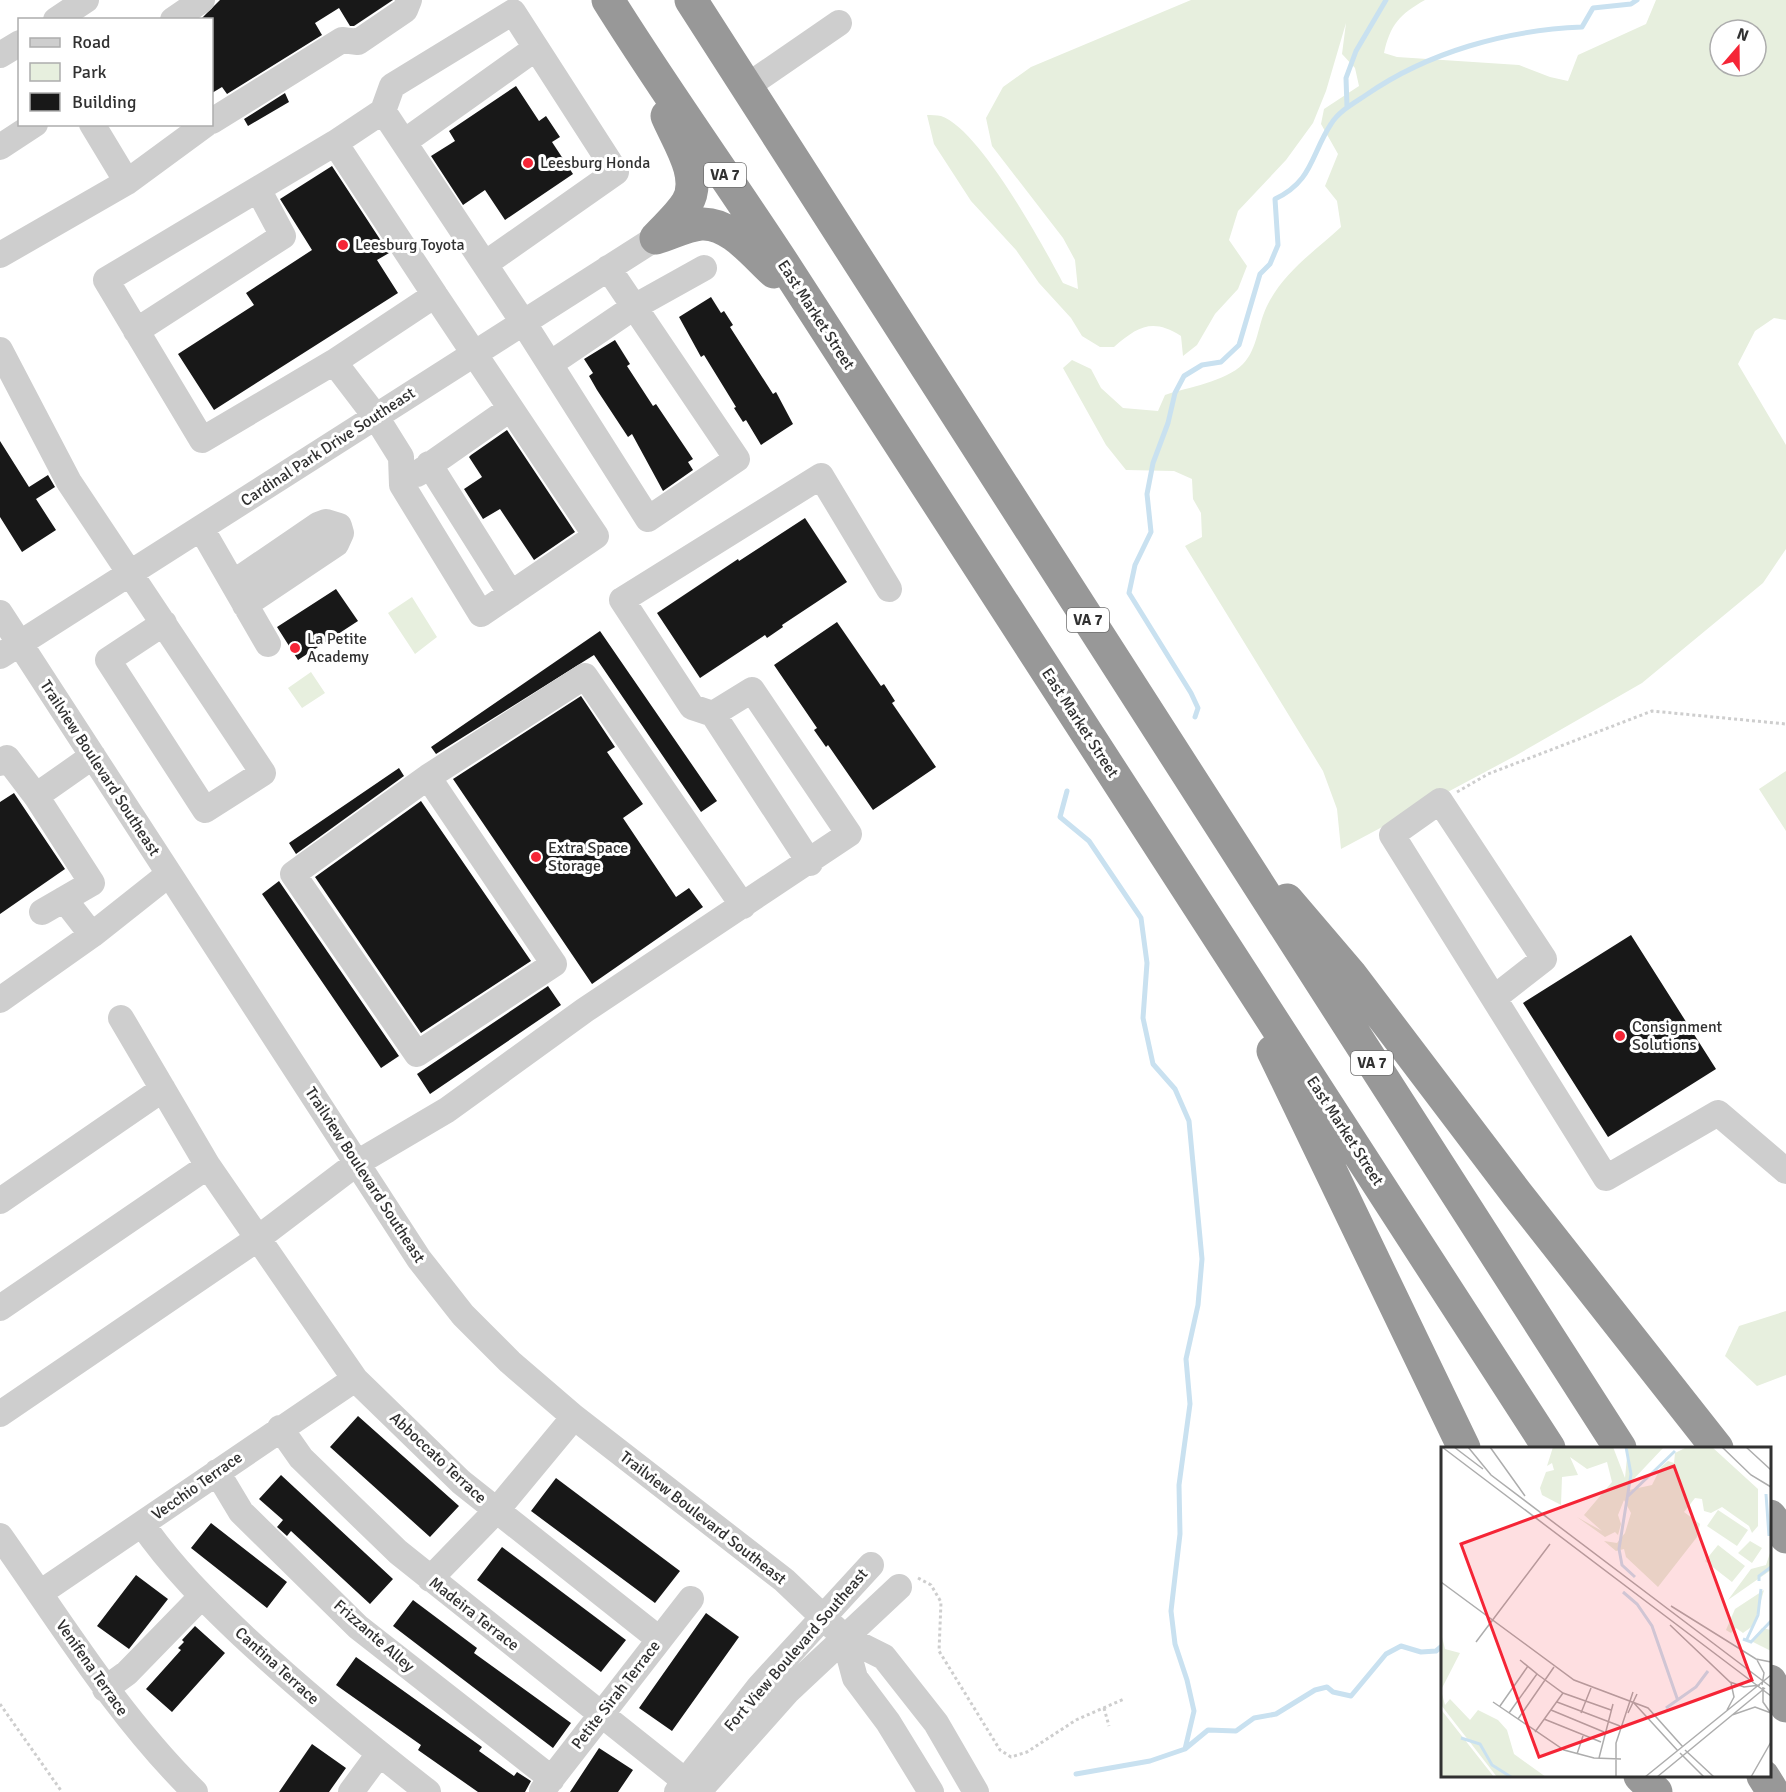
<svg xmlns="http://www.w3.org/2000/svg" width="1786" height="1792" font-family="Signika,sans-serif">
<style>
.green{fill:#e7efde;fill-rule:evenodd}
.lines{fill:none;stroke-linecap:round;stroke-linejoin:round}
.stream{stroke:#c9e1f0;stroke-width:5}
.building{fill:#181818}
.path{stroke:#cecece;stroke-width:3;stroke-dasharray:3 3;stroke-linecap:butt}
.minor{stroke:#cecece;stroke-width:26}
.highway{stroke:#989898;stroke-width:33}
.poi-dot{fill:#f52536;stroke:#fff;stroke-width:2}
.labels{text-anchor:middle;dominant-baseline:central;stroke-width:6;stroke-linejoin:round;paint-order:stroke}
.shield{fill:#fff;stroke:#6f6f6f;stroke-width:1.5}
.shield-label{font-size:15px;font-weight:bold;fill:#313131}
.poi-label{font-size:16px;fill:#313131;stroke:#fff;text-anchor:start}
.street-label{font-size:16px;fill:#313131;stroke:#fff}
.inset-river{fill:none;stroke:#c9e1f0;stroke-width:3}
.inset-road{fill:none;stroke:#adadad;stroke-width:1.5}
.view{fill:#f52536;fill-opacity:0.15;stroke:#f52536;stroke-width:3}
.inset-edge{fill:none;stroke:#313131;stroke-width:3}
</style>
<rect width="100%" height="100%" fill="#fff"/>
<path class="green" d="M1191,0H1425C1400,14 1390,25 1384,53L1397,57L1519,65L1550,77L1568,81L1578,55L1646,24L1656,0H1786V320L1774,318L1755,331L1738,364L1786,445V549L1763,583L1642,683L1515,756L1341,849L1337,809L1323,771L1185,546L1202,537L1201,513L1193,499L1192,479L1174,471L1126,470L1106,445L1063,368L1072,360L1091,369L1101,388L1123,408L1158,411L1165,395C1188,387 1225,382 1243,364C1258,349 1258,322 1268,304C1285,271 1314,252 1341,227L1337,201L1325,186L1338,154L1321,124L1324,109L1359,86L1355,68L1342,54L1346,23L1326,91L1313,123L1286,160L1238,211L1229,240L1247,266L1238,289L1215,314L1197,345L1183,356L1181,336C1153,318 1138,326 1114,347H1100L1082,336L1071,318L1039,283L1016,250L971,201L934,144L927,115C931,115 937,115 941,116C980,129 1043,246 1063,283L1078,289L1075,260L1063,238L992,146L986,118L1003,87L1031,67ZM1720,30H1756V66H1720Z
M412,597L437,637L415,654L388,613Z
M311,672L325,693L302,708L288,688Z
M1786,771V831L1759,789Z
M1786,1311V1375L1757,1386L1725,1356L1739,1326Z"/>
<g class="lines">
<path class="stream" d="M1347,107L1346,78L1356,51L1386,0
M1195,717L1198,708L1191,693L1129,593L1135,565L1151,532L1147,494L1153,463L1168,423L1175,393L1184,376L1202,365L1221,362L1239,345L1260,274L1270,264L1278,245L1275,199C1313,181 1311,154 1331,124C1339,111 1354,103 1366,95C1428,52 1507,30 1582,27L1593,8L1631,4L1637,0
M1067,791L1060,817L1089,841L1141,918L1147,963L1143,1018L1153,1064L1175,1089L1189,1121L1202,1259L1198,1305L1186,1359L1190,1404L1179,1485L1180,1534L1171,1611L1175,1644L1187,1680L1194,1711L1185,1749
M1076,1774L1150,1761L1185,1749L1208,1730L1236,1731L1254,1718L1276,1714L1315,1690L1327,1687L1333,1692L1351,1696L1386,1654L1401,1646L1421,1652L1436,1651L1442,1646"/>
</g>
<path class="building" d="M220,0H393L354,26H350L339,8L315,23L322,35L227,94L222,87L212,93V20H200Z
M516,86L539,121L546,116L560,137L552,142L573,174L505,220L485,190L463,205L431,156L455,141L449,131Z
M285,93L289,102L248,126L244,119Z
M332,166L389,253L377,260L398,293L214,410L178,354L254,305L246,293L312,250L280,199Z
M711,297L721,313L724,311L733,325L730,327L773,394L776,392L793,424L761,445L746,420L743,422L734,408L736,407L704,355L701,357L679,317Z
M615,340L630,364L627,366L653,406L656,404L693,459L688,462L693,470L663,491L632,434L628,437L597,390L589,376L593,373L584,359Z
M507,430L575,532L534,560L500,509L483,519L464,489L482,477L469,457L471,455Z
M0,441L29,487L48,475L55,487L36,499L56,530L22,552L0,517Z
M805,518L847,582L782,625L783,627L767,638L765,635L700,678L657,613L738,559L739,561Z
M336,589L358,621L298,660L277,627Z
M837,622L881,686L884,684L895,701L892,703L936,767L873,810L828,745L826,747L814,730L817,728L774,665Z
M600,631L717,801L701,812L594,655L436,754L431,747Z
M581,696L615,747L607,752L643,804L623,818L676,897L689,888L703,907L592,984L453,779Z
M399,768L404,776L296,854L289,843Z
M14,793L65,869L0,914V802Z
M421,801L531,961L421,1033L315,877Z
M279,881L399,1056L381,1068L262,894Z
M1631,935L1716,1069L1608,1137L1523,1003Z
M548,986L561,1005L430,1094L417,1074Z
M358,1416L459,1506L430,1537L330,1447Z
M281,1475L393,1579L370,1604L291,1531L287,1536L277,1527L283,1520L259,1499Z
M556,1478L680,1571L655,1603L531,1511Z
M211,1523L287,1582L267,1608L191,1548Z
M502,1547L626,1640L601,1672L477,1580Z
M136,1575L168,1599L129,1649L97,1626Z
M413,1600L477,1648L474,1653L571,1723L553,1748L393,1626Z
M706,1613L739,1637L672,1731L639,1708Z
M195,1626L225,1653L172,1712L146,1689L181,1650L178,1648L184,1642L182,1640Z
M356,1657L482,1747L479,1751L514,1776L517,1772L531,1781L525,1792H478L418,1750L421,1745L336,1685Z
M312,1744L346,1768L329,1792H279Z
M599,1748L633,1770L618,1792H570Z"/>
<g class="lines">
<path class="path" d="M1457,792L1488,774L1652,711L1786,724
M918,1578L931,1585L941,1602L939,1651L1000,1750L1011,1757L1027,1752L1076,1720L1124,1699
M0,1704L62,1792
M1104,1708L1109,1726"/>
<path class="minor" d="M56,20L86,0
M173,20L202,0
M0,55L20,43
M746,87L839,23
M383,111L392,86L513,12L616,172L485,264
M212,121L342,40L358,42L405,10L409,0
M92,124L127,182
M404,142L536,48
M335,143L383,111L523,322L648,519L737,459L608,268
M0,147L35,124
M0,255L127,182L206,124
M136,331L283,236L258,189
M0,350L69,482L263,773L205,810L108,660L164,623
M334,362L202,440L106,280L335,143L435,295L334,362L376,417L401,457L402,485L481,614L596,536L435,295
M550,364L634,307L704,268
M429,464L511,594
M417,474L510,409
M201,528L268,644
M233,583L318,525L326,522L339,526L341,533L336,544L245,605
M0,613L419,1259L463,1315L510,1362L574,1417L784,1580L844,1637L884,1657L936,1723L976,1792
M0,656L656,238
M713,714L692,707L622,600L821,476L889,589
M0,763L7,758L36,796L93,756
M428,777L293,874L417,1054L554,964L428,777L585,676L743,906
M36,796L92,883L42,912
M64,899L92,935L169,874
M1494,998L1544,959L1440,801L1392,835L1606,1178L1718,1113L1786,1171
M0,1000L92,935
M208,1166L355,1379L461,1482L659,1639
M0,1201L163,1089
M0,1308L208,1166L121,1018
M0,1414L257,1239L357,1163L447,1110L585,1010L849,834L752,690L713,714L810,863
M280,1428L301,1458L398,1552L685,1781
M217,1472L241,1512L358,1627L552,1779
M142,1524C171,1566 206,1601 243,1636C302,1691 364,1742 428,1792
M0,1536C62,1624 118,1716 195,1792
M430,1579L496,1511L574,1417
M40,1593L355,1379
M844,1637L855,1678L888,1722L931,1792
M105,1689L127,1673L202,1596
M542,1791L691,1599
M351,1792L379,1754
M677,1792L759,1687L871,1565
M698,1792L787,1692L899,1587"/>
<path class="highway" d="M608,0C663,88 724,173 781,260C1036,657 1294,1051 1549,1448
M691,0L1620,1448
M656,238C666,227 679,216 687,203C703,177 677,140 667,116
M656,238C670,234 687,225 701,224C730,222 755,255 774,272
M1287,900L1351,975L1517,1194L1717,1448
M1273,1051L1464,1448
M1770,1516L1786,1537
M1770,1681L1786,1706
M1640,1776L1656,1792
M1763,1776L1773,1792"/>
</g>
<g class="poi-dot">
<circle cx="528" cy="163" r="6"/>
<circle cx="343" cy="245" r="6"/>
<circle cx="295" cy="648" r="6"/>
<circle cx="536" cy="857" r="6"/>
<circle cx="1620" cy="1036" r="6"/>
</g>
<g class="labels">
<g class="shield">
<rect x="704" y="163" width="42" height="24" rx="4.5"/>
<rect x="1067" y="608" width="42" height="24" rx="4.5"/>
<rect x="1351" y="1051" width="42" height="24" rx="4.5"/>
</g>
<g class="shield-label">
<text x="725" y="175">VA 7</text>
<text x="1088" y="620">VA 7</text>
<text x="1372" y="1063">VA 7</text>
</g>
<g class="poi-label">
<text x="540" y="163">Leesburg Honda</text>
<text x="355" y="245">Leesburg Toyota</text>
<text x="307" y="639">La Petite<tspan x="307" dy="18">Academy</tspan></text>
<text x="548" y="848">Extra Space<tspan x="548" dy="18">Storage</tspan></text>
<text x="1632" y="1027">Consignment<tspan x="1632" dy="18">Solutions</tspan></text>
</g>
<g class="street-label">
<text transform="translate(816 315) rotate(57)">East Market Street</text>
<text transform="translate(328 447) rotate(-33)">Cardinal Park Drive Southeast</text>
<text transform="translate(1080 723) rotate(57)">East Market Street</text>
<text transform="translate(100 768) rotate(57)">Trailview Boulevard Southeast</text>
<text transform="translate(1345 1131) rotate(57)">East Market Street</text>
<text transform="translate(365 1175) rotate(57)">Trailview Boulevard Southeast</text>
<text transform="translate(438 1458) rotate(43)">Abboccato Terrace</text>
<text transform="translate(197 1486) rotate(-35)">Vecchio Terrace</text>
<text transform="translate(703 1518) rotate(38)">Trailview Boulevard Southeast</text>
<text transform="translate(474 1614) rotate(38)">Madeira Terrace</text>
<text transform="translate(374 1636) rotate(41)">Frizzante Alley</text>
<text transform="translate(796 1650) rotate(-49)">Fort View Boulevard Southeast</text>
<text transform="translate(277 1666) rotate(42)">Cantina Terrace</text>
<text transform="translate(92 1668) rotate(55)">Venifena Terrace</text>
<text transform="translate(616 1695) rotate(-52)">Petite Sirah Terrace</text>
</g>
</g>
<g transform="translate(1441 1447)">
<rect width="330" height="330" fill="#fff"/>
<path d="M112,0H172L184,31L187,0H223L188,37V43L211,38L220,20L227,14L233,16L234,6L246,0H271L317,42V79L311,86L308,79L281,60L270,66L263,64L261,52L254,51L243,65L259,77L256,90L217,140L185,110L183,102L175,104L163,94L176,96L184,86L190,66L183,53L177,68L180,77L177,88L174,85L164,90L136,70L161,84L143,68L171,35L166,15L146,22L129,10L137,28L121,30L120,58L101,48L99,41L105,25L113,23L111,16L106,19ZM277,63L307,83L296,99L266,79ZM309,94L321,101L311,116L297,106ZM277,98L304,119L291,135L264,114ZM330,103V123L287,153L310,122L325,118ZM323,143L313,178L302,186L295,181L290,186L285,183L294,162ZM321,181L330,183V204L310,194ZM0,186L4,202L19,206L0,243L4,258L9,252L29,273L37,263L57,273L66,283L73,307L105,330H56L0,258ZM0,262L2,265L53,330H0Z" fill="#e7efde"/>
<path class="inset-river" d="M185,0L190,27L178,102L181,118L194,130M325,47L328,89M186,50L234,4M318,134V129L330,120M182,145L196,157L211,179L237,254M302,192L310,195L330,174M306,192L317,168L320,142M225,261L255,240L267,224M20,291L39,297L51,318L70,330"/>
<path class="inset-road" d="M1,0L330,249M13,0L42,22M27,0L50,28L330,240M49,0L84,49M281,0L310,28L330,40M305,0L330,23M0,135L133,233L207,261L242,300M230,159L315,212L330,215M229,178L289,235L303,240L319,238M35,195L109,97M316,213L323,226L321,238M96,227L122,246L170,263M322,240V255L329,265M52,255L123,303L153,311L180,312M116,255L179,279M192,255L237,304M59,259L87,219M110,263L163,285M286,263L293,250L290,236M68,266L96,227L79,213M140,266L150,241M187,266L196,247M291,268L314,260L330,266M77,272L113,220M103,272L160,295M94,285L122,246M244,303L273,330M239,306L263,330M136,307L142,289M158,311L172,257M175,330V296L192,245M204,330L330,228M216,330L324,241M310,330L330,295"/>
<path class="view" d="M233,19L311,233L98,310L20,97Z"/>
<rect width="330" height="330" class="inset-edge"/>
</g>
<rect x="18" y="18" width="195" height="108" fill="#ffffff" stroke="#adadad" stroke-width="1.5"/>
<rect x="30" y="38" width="30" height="9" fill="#cecece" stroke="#adadad" stroke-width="1.5"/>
<text x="72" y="48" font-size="18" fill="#313131">Road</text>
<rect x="30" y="63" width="30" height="18" fill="#e7efde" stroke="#adadad" stroke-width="1.5"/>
<text x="72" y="78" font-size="18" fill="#313131">Park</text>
<rect x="30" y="93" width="30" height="18" fill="#181818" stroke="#adadad" stroke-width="1.5"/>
<text x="72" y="108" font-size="18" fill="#313131">Building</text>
<g transform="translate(1738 48) rotate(20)"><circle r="28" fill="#ffffff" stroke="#adadad" stroke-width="1.5"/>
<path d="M0-4.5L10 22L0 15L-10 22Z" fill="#f52536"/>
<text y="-9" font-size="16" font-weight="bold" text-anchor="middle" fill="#313131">N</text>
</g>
</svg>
